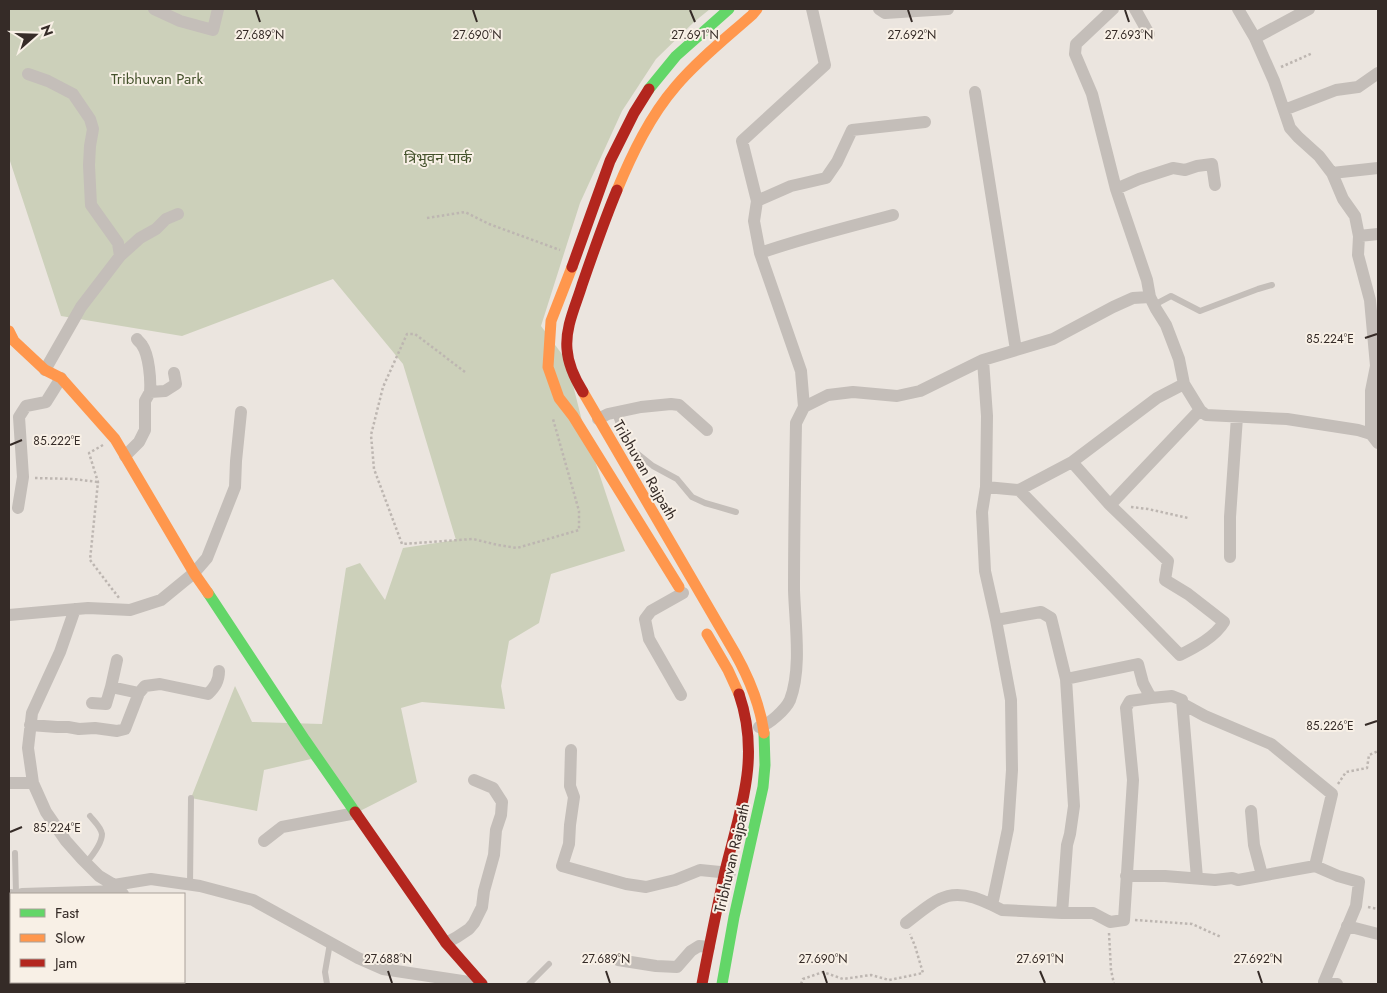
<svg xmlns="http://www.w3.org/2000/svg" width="1387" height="993" font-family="Jost,'Noto Sans Devanagari',sans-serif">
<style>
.green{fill:#ccd0ba}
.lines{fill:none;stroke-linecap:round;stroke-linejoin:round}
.path{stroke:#bdb6b1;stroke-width:2.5;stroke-dasharray:2.5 2.5;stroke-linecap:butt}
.lane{stroke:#c4beb9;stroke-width:6}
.street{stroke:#c4beb9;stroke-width:12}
.fast{stroke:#63d668;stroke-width:11}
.slow{stroke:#ff974d;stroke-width:11}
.jam{stroke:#b3261e;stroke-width:11}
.ticks{fill:none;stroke:#352b27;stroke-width:2}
.labels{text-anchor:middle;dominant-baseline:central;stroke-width:4;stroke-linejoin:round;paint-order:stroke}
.park-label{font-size:15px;fill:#44522c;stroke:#f8f0e6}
.street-label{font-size:15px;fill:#352b27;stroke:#f8f0e6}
.ticks-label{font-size:12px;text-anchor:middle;fill:#352b27;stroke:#f8f0e6;stroke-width:4;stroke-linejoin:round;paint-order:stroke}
</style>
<rect width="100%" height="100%" fill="#ebe5df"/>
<path class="green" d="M9,9H710L694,22L656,59L622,111L580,203L541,326L567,361L583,425L625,551L551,574L539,623L509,641L501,686L505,709L422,702L401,708L417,782L356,813L311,759L264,770L257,811L191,798L235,686L252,722L322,724L346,568L360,563L385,600L403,548L456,540L403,364L333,279L182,336L61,316L9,158Z"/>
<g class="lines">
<path class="path" d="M1281,67L1313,53
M427,218L465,212L489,224L560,250
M465,372L415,334H407L383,387L371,435L374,469L402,544L473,539L498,545L517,548L579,530V511L553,419
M103,445L89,453L98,482L90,560L119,598
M35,478L73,479L98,482
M1131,507L1148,509L1188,518
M1338,784L1346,772L1367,768L1369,755L1378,751
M1368,907L1378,909
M1135,920L1192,924L1221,937
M1109,933L1111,970L1114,984
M801,984L803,979L823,972L843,979L871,975L889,980L923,973L915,946L910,934"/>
<path class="lane" d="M1154,305L1171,296L1200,311L1258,289L1272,285
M615,413L622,433L633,450L653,466L677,479L692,497L705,503L736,512
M15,853L16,894
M86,863C92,856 102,844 102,834C101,827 94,821 90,816
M190,885L191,798
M327,984L325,972L330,943
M529,984L549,964"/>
<path class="street" d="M154,9L180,21L213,30L218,9
M879,9L885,13L948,9
M1113,9L1076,44L1075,54L1092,94L1116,189L1147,280L1150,297L1156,309L1166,325L1179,359L1184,384L1200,410L1206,415L1287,419L1358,430L1371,434L1378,443
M1135,9L1149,34
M1238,9L1255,38L1274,81L1290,128L1298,137L1319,156L1332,173L1343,199L1355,216L1359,236L1358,255L1370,300L1376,366L1371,391V434
M1255,38L1309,9
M28,74L48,81L73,94L90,119L93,129L90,146L89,165L91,205L118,243L120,256L81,307L45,370
M975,92L1016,350
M1284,110L1336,90L1358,87L1378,73
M1332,173L1378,168
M1116,189L1139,179L1173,168L1185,170L1197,166L1212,164L1215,185
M757,201L791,186L826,178L837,162L852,130L925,122
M1359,236L1378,234
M760,253C803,238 848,227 893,215
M120,256L140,238L156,229L166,219L178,214
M137,339C138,341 141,343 142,345C149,355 151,380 150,392
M983,360L987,416L986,487L1019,490L1072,462L1157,398L1184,384
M804,407L801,371L760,253L754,221L757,201L742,141L825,65L812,9
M598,419L608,414L641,407L671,404L679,405L707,430
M125,456L139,442L145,430V401L150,392L165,391L176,384L174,373
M986,487L982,512L985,571L996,620L1041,612L1051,618L1066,679L1138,664L1143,683L1151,698L1172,696L1182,700L1197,878
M1019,490L1180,655C1196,647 1215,637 1224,622L1188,594L1165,580L1168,561L1110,505L1072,462
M1110,505L1200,410
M18,508L23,477L19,417L26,406L46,402L61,378
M1230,557V517L1237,417
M75,609L60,652L32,713L28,748L33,783L46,812L66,841L82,859L99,876L114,885L123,894
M9,615L88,608L130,610L161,600L194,573L207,558L235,487L236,461L241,412
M996,620L1011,700L1012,770L1008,829L992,905L1002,910L1062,913L1067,845L1070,834L1074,806L1066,679
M117,660L111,687L139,693
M681,695L649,639L645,619L651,611L683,593
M92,703L106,704L111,687
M1183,704L1205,716L1271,744L1332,794L1315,866
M30,725L57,727H68L79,729L95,728L117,731L125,729L139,693L145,686L160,684L208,694C215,687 219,681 219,671
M759,727C769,725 786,709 790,700C802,669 795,623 794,590C794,534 795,479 796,423L804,407L828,395L853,392L897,396L920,391L983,360L1053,339L1113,307L1133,298L1150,297
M571,750L570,786L574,797L570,825L569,844L562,866L626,884L646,887L675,880L700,870L730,873
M9,783H33
M1251,811L1254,845L1262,875
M264,841L282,827L356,813
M1126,876H1165L1215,880L1232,878L1238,880L1315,866L1338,876L1359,882L1356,906L1324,982L1337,984
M114,885L151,879L200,886L253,900L358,958L383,969L482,984
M22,894L119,891
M9,895H11
M1062,913H1093L1110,922L1124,920L1133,780L1126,708L1130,701L1151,698
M906,923C938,898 951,884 992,905
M1347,926L1378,934
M446,943L457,937L469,929L474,923L482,907L484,891L494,855L496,830L501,815L502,802L493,788L474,780
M618,960L656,966L677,967L691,951L699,946L709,947
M45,984L47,982
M144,984V982"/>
<path class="fast" d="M649,89L676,56L729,9
M208,593L305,740L355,812
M722,984L734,917L763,787L765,765L764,733"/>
<path class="slow" d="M617,190C632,154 650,116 676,86C698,60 726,38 752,15L757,9
M572,267L551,321L548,367L559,398L573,416L679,587
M9,331L14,341L45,370L61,378L115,439L194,573L208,593
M583,392L735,653C749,678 760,704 764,733
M707,634L728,670L739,694"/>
<path class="jam" d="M572,267L610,161L634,113L649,89
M583,392C575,379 568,365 567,349C565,327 576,305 582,285C593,253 604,221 617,190
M355,812L446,943L482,984
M702,984C709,946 717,909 725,871C740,809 761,758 739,694"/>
</g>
<path class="ticks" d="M256,10L260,22M473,10L477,22M690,10L695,22M908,10L912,22M1125,10L1129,22M1365,338L1377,334M10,445L22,440M1365,725L1377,721M10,832L22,827M388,971L392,983M606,971L610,983M823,971L827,983M1040,971L1045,983M1258,971L1262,983"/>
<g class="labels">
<g class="park-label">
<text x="157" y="79">Tribhuvan Park</text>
<text x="438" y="158">त्रिभुवन पार्क</text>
</g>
<g class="street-label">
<text transform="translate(645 470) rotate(60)">Tribhuvan Rajpath</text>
<text transform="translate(732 858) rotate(-77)">Tribhuvan Rajpath</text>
</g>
</g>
<g class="ticks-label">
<text x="477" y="39">27.690°N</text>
<text x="1129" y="39">27.693°N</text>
<text x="260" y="39">27.689°N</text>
<text x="695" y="39">27.691°N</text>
<text x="912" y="39">27.692°N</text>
<text x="1330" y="343">85.224°E</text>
<text x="57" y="445">85.222°E</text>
<text x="1330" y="730">85.226°E</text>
<text x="57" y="832">85.224°E</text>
<text x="388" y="963">27.688°N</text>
<text x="606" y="963">27.689°N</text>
<text x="823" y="963">27.690°N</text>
<text x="1040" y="963">27.691°N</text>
<text x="1258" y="963">27.692°N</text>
</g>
<rect width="1387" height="993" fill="none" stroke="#352b27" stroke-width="20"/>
<rect x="10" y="893" width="175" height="90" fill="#f8f0e6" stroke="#aaa19a"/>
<rect x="20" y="909" width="25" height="8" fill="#63d668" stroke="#aaa19a"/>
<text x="55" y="918" font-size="15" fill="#352b27">Fast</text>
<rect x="20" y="934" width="25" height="8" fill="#ff974d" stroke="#aaa19a"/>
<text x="55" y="943" font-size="15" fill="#352b27">Slow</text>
<rect x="20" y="959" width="25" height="8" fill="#b3261e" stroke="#aaa19a"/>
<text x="55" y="968" font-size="15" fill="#352b27">Jam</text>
<g transform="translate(35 35) rotate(70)" stroke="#f8f0e6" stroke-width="4" paint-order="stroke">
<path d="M0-4L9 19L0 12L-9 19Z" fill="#352b27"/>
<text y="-8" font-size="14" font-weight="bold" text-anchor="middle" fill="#352b27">N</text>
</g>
</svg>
